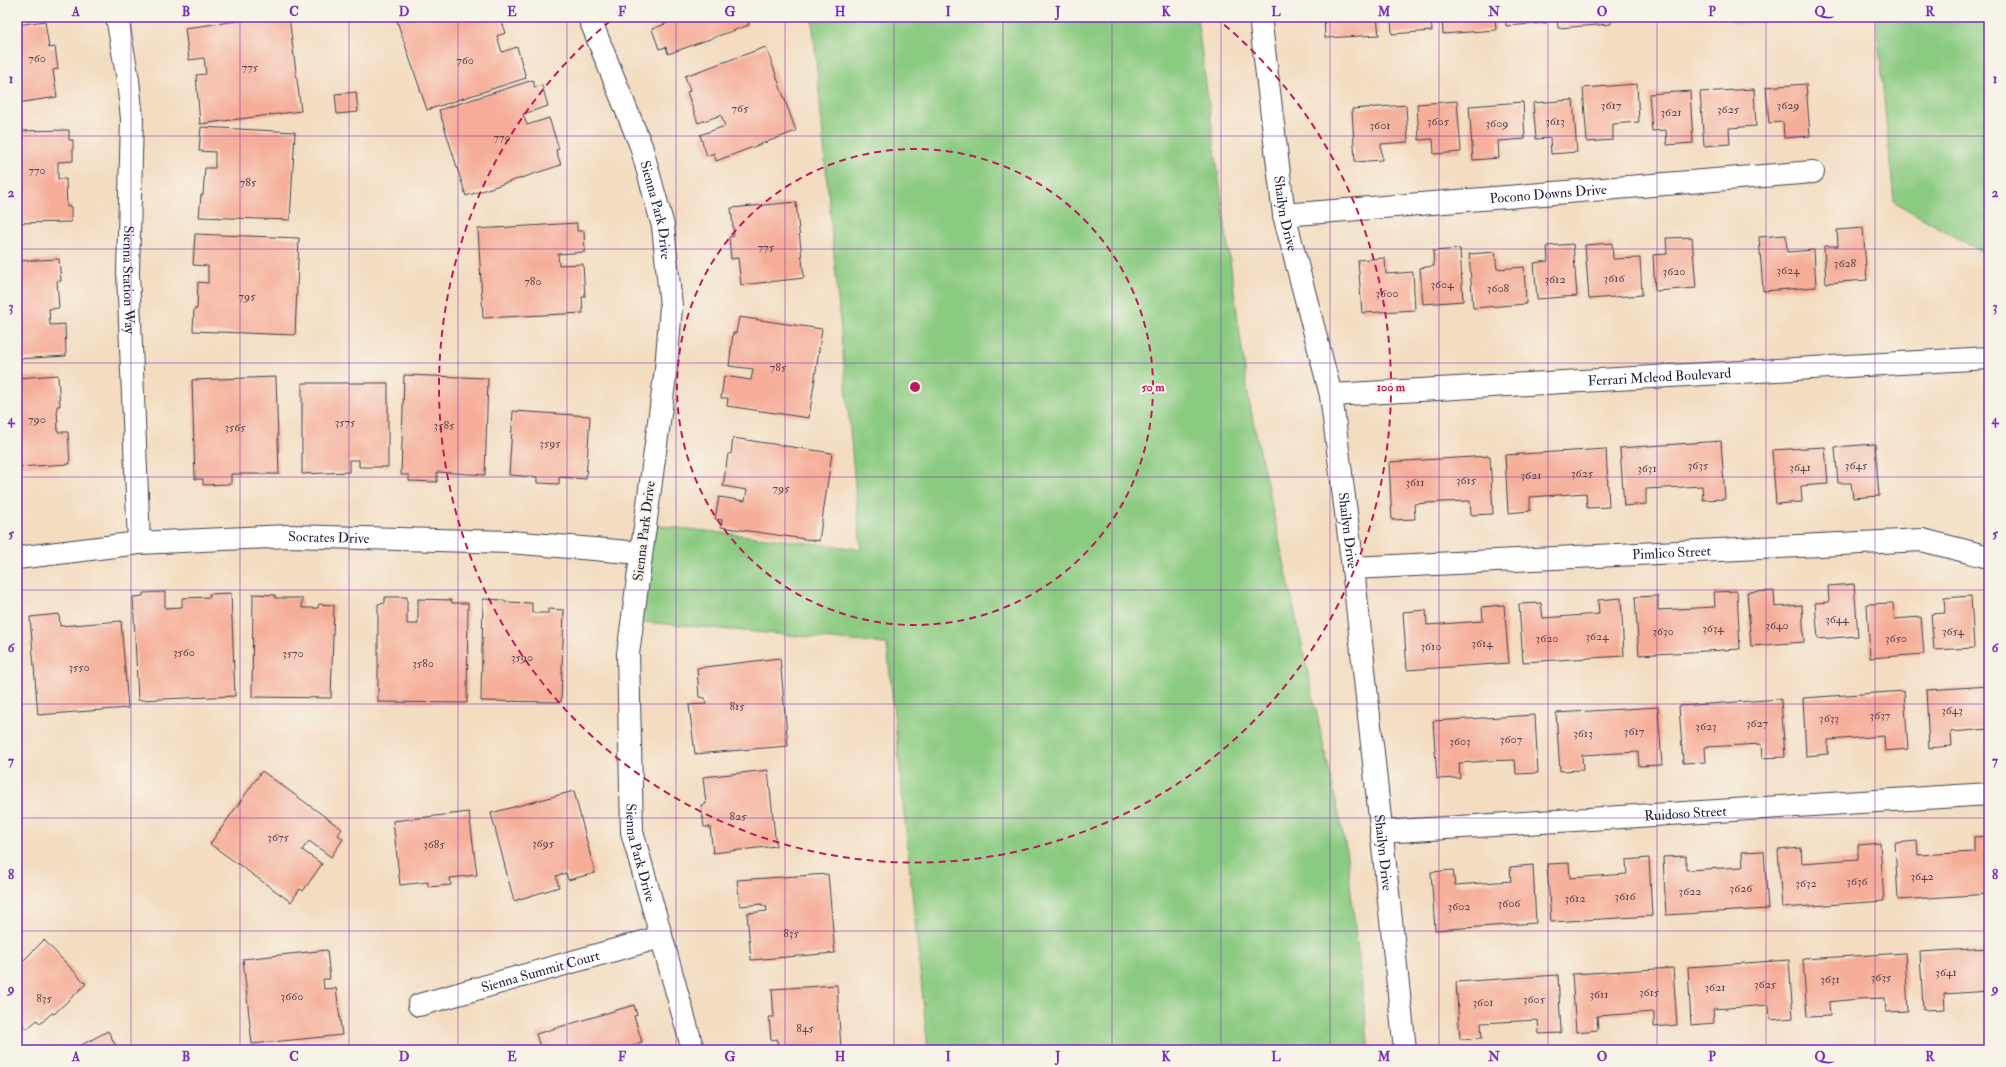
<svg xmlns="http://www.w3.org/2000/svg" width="2006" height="1067" font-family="'IM FELL Double Pica',serif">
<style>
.green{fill:#8bca81;stroke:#56765e}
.building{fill:#f5ad98}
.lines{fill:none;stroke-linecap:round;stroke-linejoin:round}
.minor-casing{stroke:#413e4f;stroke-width:24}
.tertiary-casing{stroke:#413e4f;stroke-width:24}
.minor{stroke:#fff;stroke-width:22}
.tertiary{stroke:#fff;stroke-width:22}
.grid{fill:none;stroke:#7b2cbf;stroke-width:1;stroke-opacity:0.55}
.ring{fill:none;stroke:#c2185b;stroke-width:2;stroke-dasharray:7 5}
.labels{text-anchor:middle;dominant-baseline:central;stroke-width:4;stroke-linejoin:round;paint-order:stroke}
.number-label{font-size:12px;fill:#574552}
.street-label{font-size:14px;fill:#22223b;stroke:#f7f3e8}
.centre{fill:#c2185b;stroke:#f7f3e8;stroke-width:2}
.ring-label{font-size:12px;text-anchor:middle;font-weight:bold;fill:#c2185b;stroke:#f7f3e8;stroke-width:4;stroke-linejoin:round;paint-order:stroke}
.neatline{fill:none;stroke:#7b2cbf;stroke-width:1.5}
.grid-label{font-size:13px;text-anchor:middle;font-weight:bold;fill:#7b2cbf}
</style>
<rect width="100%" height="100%" fill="#f7f3e8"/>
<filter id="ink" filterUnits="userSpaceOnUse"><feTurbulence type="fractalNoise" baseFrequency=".025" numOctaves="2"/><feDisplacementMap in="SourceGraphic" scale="8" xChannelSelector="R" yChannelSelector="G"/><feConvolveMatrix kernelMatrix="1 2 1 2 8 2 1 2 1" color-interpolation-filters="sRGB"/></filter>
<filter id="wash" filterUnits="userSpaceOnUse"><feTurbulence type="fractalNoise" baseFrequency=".012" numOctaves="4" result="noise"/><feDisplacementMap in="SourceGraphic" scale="16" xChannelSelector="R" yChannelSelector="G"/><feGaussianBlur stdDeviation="0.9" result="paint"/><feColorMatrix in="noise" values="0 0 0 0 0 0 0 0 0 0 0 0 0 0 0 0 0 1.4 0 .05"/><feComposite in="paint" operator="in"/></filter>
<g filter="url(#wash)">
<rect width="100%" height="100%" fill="#f3dcc0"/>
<path class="green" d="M812,17H1197L1249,401L1346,848L1369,1050H928L887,644L633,621L645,524L861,549Z
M1876,17H1989V256L1894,202Z"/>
<g id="blocks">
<path class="building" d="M268,17H289L301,111L200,124L196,75L206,74L204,58L189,60L185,28Z
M500,17L506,33L497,36L502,52L517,47L526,78L427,110L396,18Z
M677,17H746L749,25L668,54L666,47L659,49L652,29L678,19Z
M1324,17H1377L1379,35L1325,38Z
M1391,17H1431L1432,31L1392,34Z
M1442,17H1495L1496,30L1443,34Z
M1506,17H1546V23L1506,26Z
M1557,17H1611V24L1558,28Z
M1734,17H1788V20L1735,24Z
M45,21L49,48L55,47L58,69L53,70L57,97L17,103V25Z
M766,47L796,131L716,161L714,153L707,156L700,135L725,126L721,115L698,123L687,92L690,91L685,76Z
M533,80L535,88L542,85L548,106L523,114L527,125L549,118L559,149L556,150L561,165L466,196L439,110Z
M1637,84L1639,122L1613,124V140L1587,142L1583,88Z
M1806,84L1810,136L1784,138L1783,122L1769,123L1766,87Z
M1754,89L1756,126L1729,128L1730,144L1704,146L1700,92Z
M1690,91L1693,143L1667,145L1666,130L1652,131L1649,94Z
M356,92L358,112L337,114L335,94Z
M1573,100L1577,152L1551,154L1550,138L1536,139L1533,103Z
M1457,101L1461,152L1434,154L1433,139L1419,140L1417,104Z
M1523,102L1525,139L1498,141L1499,158L1473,160L1469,106Z
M1406,105L1408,142L1381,144L1382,160L1355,162L1352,109Z
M201,127L295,132L290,220L199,217L201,195H203L205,168H215V152L199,151Z
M69,130V140H73V161L58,162V179H66L67,207L71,206V222L17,223V131Z
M796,202L804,278L741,285L738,258L731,259L729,237L734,236L731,208Z
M577,223V231H584L585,252L558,254L559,265L583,264L585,297H582L583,313L483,318L478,229Z
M1863,228L1867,280L1826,283L1824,246H1838L1837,230Z
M195,234L299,238L295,335L193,331L194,309H197L198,282L208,283V266L193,265Z
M1786,235L1787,252L1814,250L1816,287L1763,291L1759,237Z
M1692,237L1696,288L1655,291L1653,255L1667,254L1666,238Z
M1612,243L1613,259L1640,258L1642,295L1589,299L1585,245Z
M1573,244L1577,296L1537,299L1534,263L1548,261L1547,246Z
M1460,249L1463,301L1423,304L1420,268L1434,266L1433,251Z
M1495,252L1497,269L1524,267L1526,304L1473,308L1469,254Z
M1385,258L1386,274L1413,272L1415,310L1362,313L1358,260Z
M59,259L61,281H57L59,308L49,309L50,325L65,324L66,356L17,359V261Z
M739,317L822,329L809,418L727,406L728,398H721L724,376L751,380L753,369L729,366L733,333H736Z
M58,375L60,406H57L58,432H68L70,464L17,467V378Z
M404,375L488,378L485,475L437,472V482L409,481V475H401Z
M276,377L279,474H231V484L203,485V479H195L192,380Z
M302,383H388V467H359V460H349V472L302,474Z
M513,411L590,416L586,479L559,477V484L537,483V477L509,475Z
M733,438L832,453L819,541L721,527L722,520L715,519L719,497L745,501L747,490L723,486L728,454H731Z
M1721,441L1725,499L1703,500L1702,486L1646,489V504L1624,506L1620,448Z
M1875,444L1879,496L1853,498L1851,483H1838L1835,447Z
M1825,447L1828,484L1801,486L1802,502L1776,504L1772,450Z
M1606,449L1609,507L1587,508L1586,493L1530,497V511L1508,513L1505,455Z
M1490,456L1493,514L1471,515L1470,501L1442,502L1414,504L1415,519L1392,520L1389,462Z
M1854,584L1858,636L1818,639L1815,603L1829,602L1828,586Z
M1737,591L1740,649L1639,655L1635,597L1658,596V610L1715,607L1714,592Z
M1774,591L1775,607L1802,605L1804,642L1751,646L1747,592Z
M165,592V608L182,607V598L210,597L209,594L231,593L235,696L138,700L133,597L143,596V593Z
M253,594L275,595V598H302V608H318L319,604L334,605L331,698L252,697Z
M1971,596L1974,648L1934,650L1931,614L1945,613L1944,598Z
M385,597H407V624H418V599L451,600L452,603H468L467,703L378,702V604L385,603Z
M1621,598L1624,656L1523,662L1519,604L1541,603L1543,618L1599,614L1598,600Z
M483,599L504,600L505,602L532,603V613H548V609L564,610L561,702L481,701Z
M1893,603L1894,619L1921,617L1924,654L1870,658L1867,604Z
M1504,605L1509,663L1407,670L1403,612L1426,610L1427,625L1483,621L1482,607Z
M59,614L60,626L121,621L128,708L38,715L30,617Z
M780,658L788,746L695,754L689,705L706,704L705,698L699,697L697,668Z
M1989,686V729L1951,732L1952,746L1929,748L1926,690Z
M1904,691L1908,749L1885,751L1884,736L1828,740V754L1806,756L1803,698Z
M1781,699L1785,757L1762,758L1761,744L1705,747L1706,762L1683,763L1679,706Z
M1658,707L1662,765L1639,766L1638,752L1582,755L1583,770L1560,771L1556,713Z
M1535,715L1538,773L1516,774L1515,760L1487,761L1459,763L1460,778L1437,779L1433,721Z
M768,770L776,846L713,853L710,827H704L701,805L706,804L703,777Z
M262,771L342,829L338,835L343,839L331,857L309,841L302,850L322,864L303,891L300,889L291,902L210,844Z
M574,791L595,873L568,880L566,873L556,876L559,887L514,901L491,813Z
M469,812L477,875L450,878L451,885L428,887V882L400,885L393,821Z
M1989,836V894L1898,900L1895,843L1917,841L1918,855L1974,852V837Z
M1880,843L1884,901L1782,908L1778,850L1801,848L1802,863L1858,859V845Z
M1764,851L1768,909L1666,915L1663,857L1686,856V870L1743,867L1742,852Z
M1649,858L1652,916L1551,922L1547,864L1569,863L1570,878L1627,874L1626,860Z
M1533,865L1536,923L1435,930L1431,872L1453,870L1455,885L1511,881L1510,867Z
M828,874L835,953L751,960L747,913L767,911L766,906H762V904L740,906L737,880Z
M44,940L86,984L54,1014L52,1013L40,1024L37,1020L27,1029L17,1018V963L19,965Z
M1989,948V991L1944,994L1945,1009L1923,1010L1920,952Z
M327,950L330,979H323L324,989L336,988L342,1035L252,1044L243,959Z
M1905,953L1908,1011L1886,1012L1885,998L1857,999L1829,1002L1830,1016L1807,1017L1803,959Z
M1789,960L1793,1018L1770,1020L1769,1005L1713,1009L1714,1023L1691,1025L1688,967Z
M1673,968L1677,1025L1654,1027V1012L1597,1016L1598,1030L1576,1032L1572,974Z
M1558,975L1561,1033L1539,1034L1538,1020L1481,1023L1482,1038L1460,1039L1456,982Z
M837,985L841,1050H778L777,1039L771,1040L769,1017H774L772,989Z
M634,1005L637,1015L634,1016L642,1042L633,1045L634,1050H541L536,1034Z
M108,1031L118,1050H72Z"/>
</g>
</g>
<g filter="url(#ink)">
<use href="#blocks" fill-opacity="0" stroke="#413e4f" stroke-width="1"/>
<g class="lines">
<g class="minor-casing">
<g id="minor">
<path id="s1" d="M117,17L128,80L132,119L128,273L139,543"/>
<path id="s2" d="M589,17L641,146L663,226L671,306L666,369L628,654L632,832L693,1050"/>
<path id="s3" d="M1260,17L1284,215L1331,395L1353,568L1405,1050"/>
<path id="s4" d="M1284,215L1813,172"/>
<path id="s5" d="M1331,395L1989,358"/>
<path id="s6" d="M1353,568L1922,540L1989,557"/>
<path id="s7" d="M1381,832L1989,794"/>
<path id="s8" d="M419,1005L661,937"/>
</g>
</g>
<g class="tertiary-casing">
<g id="tertiary">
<path id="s9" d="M17,558L139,543L289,536L510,542L641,553"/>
</g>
</g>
<use href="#minor" class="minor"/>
<use href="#tertiary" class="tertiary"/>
</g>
</g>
<path class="grid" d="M131,17V1050M240,17V1050M349,17V1050M458,17V1050M567,17V1050M676,17V1050M785,17V1050M894,17V1050M1003,17V1050M1112,17V1050M1221,17V1050M1330,17V1050M1439,17V1050M1548,17V1050M1657,17V1050M1766,17V1050M1875,17V1050M17,136H1989M17,249H1989M17,363H1989M17,477H1989M17,590H1989M17,704H1989M17,818H1989M17,931H1989"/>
<g class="ring">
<circle cx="915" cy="387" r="238"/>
<path d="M1215 17A476 476 0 1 1 615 17"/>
</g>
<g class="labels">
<g class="number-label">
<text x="37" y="58">760</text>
<text x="465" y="60">760</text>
<text x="250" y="67">775</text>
<text x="1611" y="105">3617</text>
<text x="1788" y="105">3629</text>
<text x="740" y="108">765</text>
<text x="1728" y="109">3625</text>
<text x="1671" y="112">3621</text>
<text x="1438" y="121">3605</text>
<text x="1555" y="121">3613</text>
<text x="1497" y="123">3609</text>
<text x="1380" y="125">3601</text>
<text x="502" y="137">770</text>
<text x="37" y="170">770</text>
<text x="248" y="182">785</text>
<text x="766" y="247">775</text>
<text x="1845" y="263">3628</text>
<text x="1788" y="270">3624</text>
<text x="1674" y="271">3620</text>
<text x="1614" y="278">3616</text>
<text x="1555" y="279">3612</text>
<text x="533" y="281">780</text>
<text x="1442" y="284">3604</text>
<text x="1498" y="288">3608</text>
<text x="1387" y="293">3600</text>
<text x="247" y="296">795</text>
<text x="778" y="367">785</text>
<text x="37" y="419">790</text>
<text x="345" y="422">3575</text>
<text x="444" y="425">3585</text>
<text x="235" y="427">3565</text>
<text x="550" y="443">3595</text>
<text x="1698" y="465">3635</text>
<text x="1856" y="465">3645</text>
<text x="1800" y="467">3641</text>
<text x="1647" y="468">3631</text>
<text x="1582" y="473">3625</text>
<text x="1531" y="475">3621</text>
<text x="1466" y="480">3615</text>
<text x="1415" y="482">3611</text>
<text x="781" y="488">795</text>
<text x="1837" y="619">3644</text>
<text x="1777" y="625">3640</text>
<text x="1713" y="628">3634</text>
<text x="1663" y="631">3630</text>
<text x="1953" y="631">3654</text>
<text x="1597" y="636">3624</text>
<text x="1547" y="638">3620</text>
<text x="1896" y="638">3650</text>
<text x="1482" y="643">3614</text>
<text x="1431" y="646">3610</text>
<text x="184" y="652">3560</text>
<text x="293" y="653">3570</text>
<text x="522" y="657">3590</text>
<text x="423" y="663">3580</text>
<text x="79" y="667">3550</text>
<text x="737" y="706">815</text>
<text x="1952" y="710">3643</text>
<text x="1880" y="715">3637</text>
<text x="1829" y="718">3633</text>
<text x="1757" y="723">3627</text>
<text x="1706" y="726">3623</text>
<text x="1634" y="731">3617</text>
<text x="1583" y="733">3613</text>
<text x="1511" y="739">3607</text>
<text x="1460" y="741">3603</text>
<text x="738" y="816">825</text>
<text x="278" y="837">3675</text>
<text x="543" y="843">3695</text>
<text x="434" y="844">3685</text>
<text x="1922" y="876">3642</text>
<text x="1857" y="881">3636</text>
<text x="1806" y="883">3632</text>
<text x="1741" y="888">3626</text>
<text x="1690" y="891">3622</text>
<text x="1625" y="896">3616</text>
<text x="1575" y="898">3612</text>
<text x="1509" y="903">3606</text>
<text x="1459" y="906">3602</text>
<text x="791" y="933">835</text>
<text x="1946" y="972">3641</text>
<text x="1881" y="977">3635</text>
<text x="1830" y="979">3631</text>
<text x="1765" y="984">3625</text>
<text x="1715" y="987">3621</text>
<text x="1649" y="992">3615</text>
<text x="1599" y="994">3611</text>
<text x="292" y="996">3660</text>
<text x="44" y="998">835</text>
<text x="1534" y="999">3605</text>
<text x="1483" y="1002">3601</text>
<text x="805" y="1028">845</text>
</g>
<g class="street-label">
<text stroke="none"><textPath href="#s4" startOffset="265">Pocono Downs Drive</textPath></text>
<text stroke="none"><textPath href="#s2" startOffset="205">Sienna Park Drive</textPath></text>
<text stroke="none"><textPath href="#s3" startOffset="198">Shailyn Drive</textPath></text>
<text stroke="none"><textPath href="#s1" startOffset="264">Sienna Station Way</textPath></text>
<text stroke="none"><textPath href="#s5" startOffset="329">Ferrari Mcleod Boulevard</textPath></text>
<text transform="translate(644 531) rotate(-83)">Sienna Park Drive</text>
<text stroke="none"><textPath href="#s3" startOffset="522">Shailyn Drive</textPath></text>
<text stroke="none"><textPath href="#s9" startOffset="313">Socrates Drive</textPath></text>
<text stroke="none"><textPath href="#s6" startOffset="319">Pimlico Street</textPath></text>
<text stroke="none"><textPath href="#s7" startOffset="305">Ruidoso Street</textPath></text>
<text stroke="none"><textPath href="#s2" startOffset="853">Sienna Park Drive</textPath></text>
<text stroke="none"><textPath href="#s3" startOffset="846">Shailyn Drive</textPath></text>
<text stroke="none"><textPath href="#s8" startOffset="126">Sienna Summit Court</textPath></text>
</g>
</g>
<circle cx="915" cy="387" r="6" class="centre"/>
<g class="ring-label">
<text x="1153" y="391">50 m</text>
<text x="1391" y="391">100 m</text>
</g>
<rect width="2006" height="1067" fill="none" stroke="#f7f3e8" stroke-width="44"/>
<rect x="22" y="22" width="1962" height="1023" class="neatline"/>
<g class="grid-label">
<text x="76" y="16">A</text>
<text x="186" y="16">B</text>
<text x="294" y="16">C</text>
<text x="404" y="16">D</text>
<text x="512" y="16">E</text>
<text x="622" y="16">F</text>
<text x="730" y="16">G</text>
<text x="840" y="16">H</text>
<text x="948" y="16">I</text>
<text x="1058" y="16">J</text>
<text x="1166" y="16">K</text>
<text x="1276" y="16">L</text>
<text x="1384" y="16">M</text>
<text x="1494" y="16">N</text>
<text x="1602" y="16">O</text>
<text x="1712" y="16">P</text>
<text x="1820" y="16">Q</text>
<text x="1930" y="16">R</text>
<text x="11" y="83">1</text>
<text x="1995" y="83">1</text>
<text x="11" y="197">2</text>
<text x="1995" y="197">2</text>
<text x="11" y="311">3</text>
<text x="1995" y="311">3</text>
<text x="11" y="424">4</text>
<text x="1995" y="424">4</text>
<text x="11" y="538">5</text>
<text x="1995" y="538">5</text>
<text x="11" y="652">6</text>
<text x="1995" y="652">6</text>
<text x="11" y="765">7</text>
<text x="1995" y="765">7</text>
<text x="11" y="879">8</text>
<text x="1995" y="879">8</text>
<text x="11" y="993">9</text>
<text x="1995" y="993">9</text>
<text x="76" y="1061">A</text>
<text x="186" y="1061">B</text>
<text x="294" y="1061">C</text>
<text x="404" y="1061">D</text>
<text x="512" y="1061">E</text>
<text x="622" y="1061">F</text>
<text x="730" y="1061">G</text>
<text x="840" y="1061">H</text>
<text x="948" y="1061">I</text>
<text x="1058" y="1061">J</text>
<text x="1166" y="1061">K</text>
<text x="1276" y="1061">L</text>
<text x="1384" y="1061">M</text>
<text x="1494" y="1061">N</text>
<text x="1602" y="1061">O</text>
<text x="1712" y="1061">P</text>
<text x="1820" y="1061">Q</text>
<text x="1930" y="1061">R</text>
</g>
</svg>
